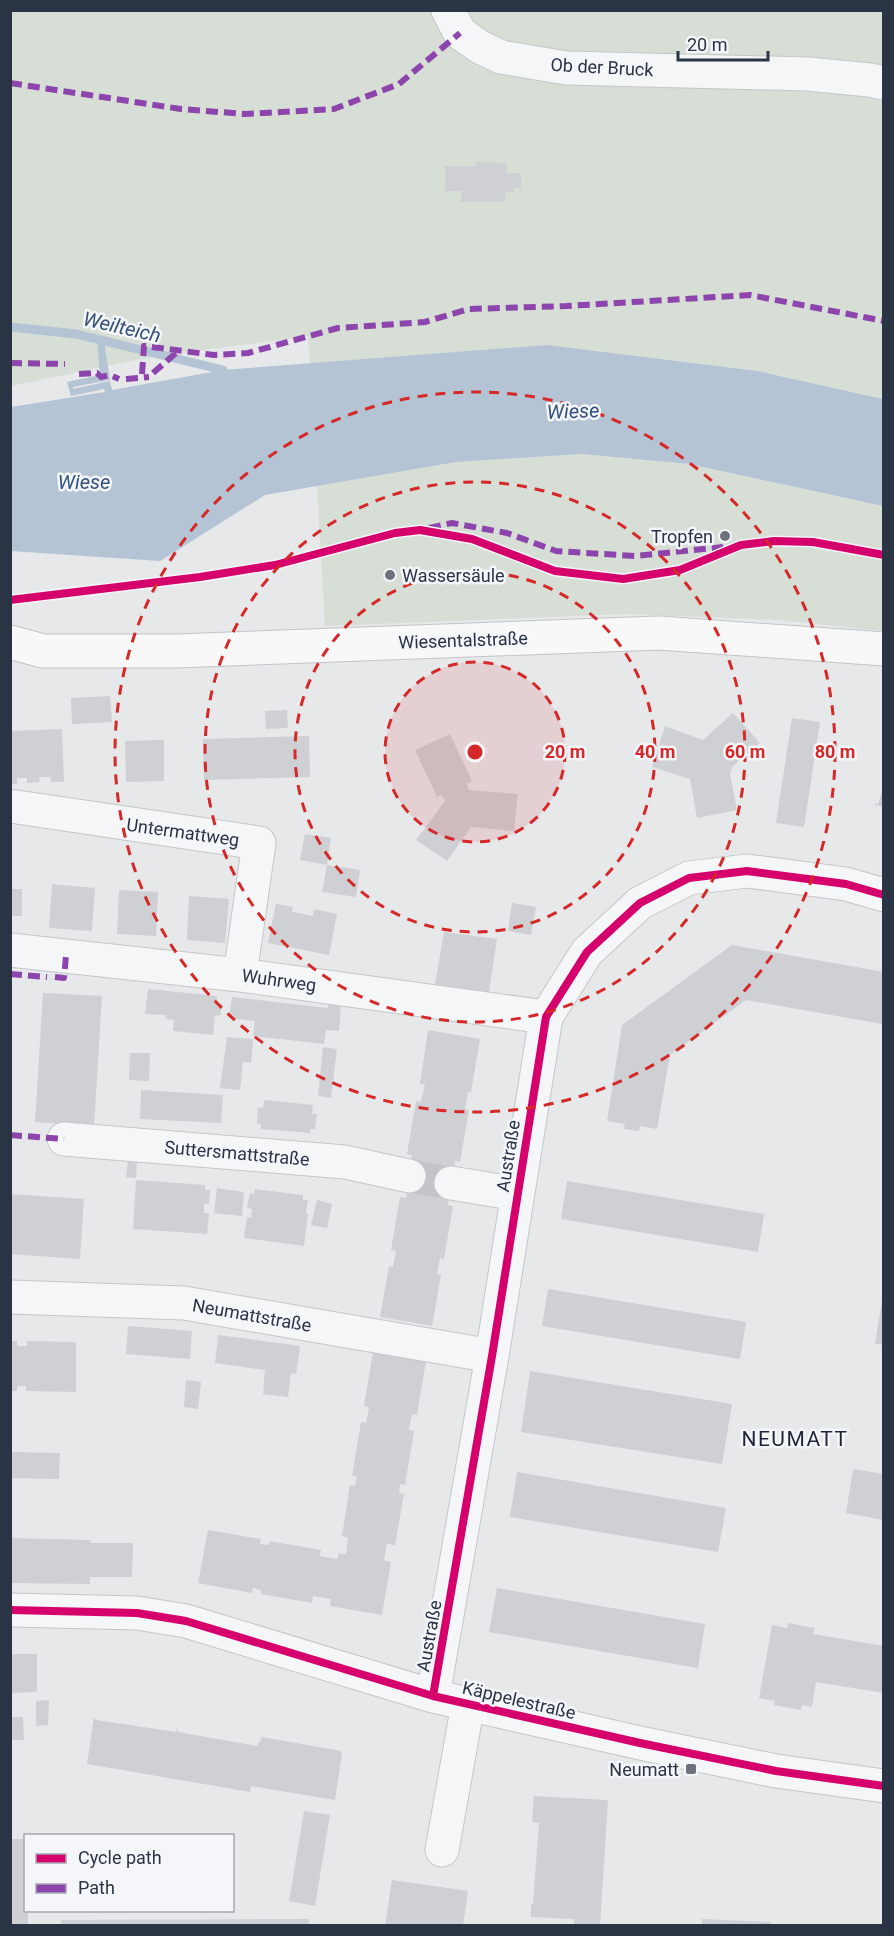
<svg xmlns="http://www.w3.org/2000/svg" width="894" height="1936" font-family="Roboto,sans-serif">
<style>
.green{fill:#d6ded6}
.water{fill:#b4c4d5}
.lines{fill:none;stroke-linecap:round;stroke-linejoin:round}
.stream{stroke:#b4c4d5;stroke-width:9}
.building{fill:#ced0d3}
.minor-tunnel{stroke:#c1c4c9;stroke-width:33;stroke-dasharray:33 16;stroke-linecap:butt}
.minor-casing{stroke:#c4c6c8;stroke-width:35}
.major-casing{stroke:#c2c5c8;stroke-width:35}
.minor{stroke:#f5f6f7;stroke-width:33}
.major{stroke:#f8f8f8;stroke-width:33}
.quiet{stroke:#8e44ad;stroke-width:6;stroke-dasharray:12 6;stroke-linecap:butt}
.cycleway-casing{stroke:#f4f6f9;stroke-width:11}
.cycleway{stroke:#d6006c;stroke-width:8}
.ring{fill:none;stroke:#d62828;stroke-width:3;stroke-dasharray:10 8}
.poi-dot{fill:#6c737f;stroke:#f4f6f9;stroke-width:2}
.labels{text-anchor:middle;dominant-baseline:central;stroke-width:5;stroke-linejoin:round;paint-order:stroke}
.street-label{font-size:18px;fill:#2b3445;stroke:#f4f6f9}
.poi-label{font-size:18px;fill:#2b3445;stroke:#f4f6f9;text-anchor:end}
.water-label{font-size:20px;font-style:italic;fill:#34527a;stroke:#f4f6f9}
.quarter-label{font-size:21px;letter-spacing:1.5px;fill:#1d2536;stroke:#f4f6f9}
.centre{fill:#d62828;stroke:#f4f6f9;stroke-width:3}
.ring-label{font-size:18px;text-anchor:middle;font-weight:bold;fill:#d62828;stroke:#f4f6f9;stroke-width:5;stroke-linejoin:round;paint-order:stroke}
</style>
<rect width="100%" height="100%" fill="#e6e8ea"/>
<path class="green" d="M11,11H883V399L758,371L547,345L310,364L308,336L140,359L11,386Z
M581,454L689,464L883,506V631L778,620L628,614L325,626L317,486L456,462Z"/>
<path class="water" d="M97,339L104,341L110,380L73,387V389L110,381L112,390L223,370L547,345L758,371L883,399V506L689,464L581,454L456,462L265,495L160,561L11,551V407L105,392L104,389L71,396L67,382L100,375Z"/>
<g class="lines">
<path class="stream" d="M10,327L76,334L223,370"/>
</g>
<path class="building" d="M477,162L507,163V173H521V188H514V192L506,191L505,202H461V191H445V166H476Z
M110,696L112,722L72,724L71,698Z
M287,710L288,728L266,729L265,711Z
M733,713L760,743L732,767L730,774L737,810L697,818L690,779L652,767L665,726L703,740Z
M792,718L820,722L804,827L776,823Z
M62,729L64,782H51L50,777H39L40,782L27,783V778H17V784H10V731Z
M450,734L472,781L467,784L469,790L518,794L514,831L471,827L447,861L416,840L445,801L442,795L437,797L415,750Z
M309,736L310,777L204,780L203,739Z
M164,740V781L126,782L125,741Z
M884,785V807L875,805V803L878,804Z
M305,834L331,838L327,865L300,860Z
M327,865L360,870L356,897L322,892Z
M52,884L95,888L92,931L49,928Z
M10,889H22V916H10Z
M119,890L158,892L156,936L117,934Z
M189,896L229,899L225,943L187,940Z
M512,903L536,907L531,935L508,931Z
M276,904L293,907L292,912L313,916L314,909L337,914L329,955L268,943Z
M444,932L497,939L489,992L435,984Z
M732,945L884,972L882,1024L746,1000L670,1055L657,1129L640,1126L639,1131L624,1129L625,1124L607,1121L622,1025Z
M148,989L217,996V1004H222L220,1016L215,1015L213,1035L173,1031L174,1020L165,1019L166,1015L145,1014Z
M43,993L102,996L94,1126L35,1122Z
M232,997L328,1008V1004L341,1005L339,1031L326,1030L324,1044L253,1036L255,1021L229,1018Z
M428,1030L480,1039L471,1092H468L465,1109L469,1110L460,1162L455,1161L448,1205L453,1206L444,1259L440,1258L437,1274L441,1275L432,1326L380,1317L389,1266L393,1267L396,1251L391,1250L400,1197L406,1198L412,1155L407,1154L416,1101L421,1102L425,1084H420Z
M227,1037L253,1039L251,1063L243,1062L240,1090L220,1088Z
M323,1047L337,1049L331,1098L318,1096Z
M130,1053H150L149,1081L129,1080Z
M141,1090L223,1095L221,1123L140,1119Z
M264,1100L313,1105L312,1114H317L315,1129H310V1133L261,1129V1124L257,1123L258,1107L263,1108Z
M128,1160H137L136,1178L126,1177Z
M136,1180L205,1185V1190H210L209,1204H204V1213H209L207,1234L133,1229Z
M567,1181L764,1214L758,1252L561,1219Z
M217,1188L244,1192L242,1216L214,1213Z
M255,1189L303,1195V1200H308L306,1213L308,1214L304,1246L244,1238L247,1217L251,1218L252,1209L247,1208L250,1193L254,1194Z
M10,1194L84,1199L80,1259L10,1254Z
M317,1200L332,1204L327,1228L311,1225Z
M548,1289L746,1322L740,1359L542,1326Z
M882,1300H884V1345L875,1344Z
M128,1326L192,1331L190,1359L126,1354Z
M218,1335L300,1346L296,1374L291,1373L288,1397L263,1394L265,1370L215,1363Z
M10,1341H17V1346H27V1341L76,1342V1392L26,1391V1386H17V1391H10Z
M373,1352L426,1361L417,1415L412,1414L409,1430L414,1431L405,1485L400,1484L399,1493L404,1494L395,1545L387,1544L384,1560L391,1562L382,1615L330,1606L331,1599L313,1596L312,1603L261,1594V1590L253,1588L252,1593L198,1583L208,1530L261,1539L260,1544L269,1545V1541L321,1550L320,1556L337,1559L339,1553L346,1554L348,1538L342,1536L350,1485L355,1486L357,1476H352L361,1422L366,1423L369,1407L364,1406Z
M530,1371L732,1404L722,1464L521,1432Z
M186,1380L201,1382L198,1409L184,1407Z
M10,1452L60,1453L59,1479L10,1478Z
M853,1469L884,1474V1520L846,1513Z
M517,1472L726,1508L718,1552L510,1517Z
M10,1538L90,1540L91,1543H133L132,1577H90V1584L10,1583Z
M497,1588L705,1624L698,1668L489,1632Z
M788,1623L815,1628L813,1634L884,1646V1693L816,1682L812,1707L802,1705L801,1710L774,1705L775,1701L759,1698L772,1625L787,1628Z
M10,1654H37V1692L10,1693Z
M49,1700L48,1725L36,1726V1701Z
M10,1717H23L24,1740H10Z
M94,1717L96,1720L176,1732L177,1728L178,1732L257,1746L262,1737L341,1751L342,1754L335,1800L251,1786L250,1792L87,1764Z
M534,1796L608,1800L600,1926H574V1919L531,1917V1904H533L539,1823L532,1822Z
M304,1811L330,1815L315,1906L289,1901Z
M10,1839H26V1911H28V1926H10Z
M392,1880L468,1891L463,1926H385Z
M309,1919V1926H61V1920Z
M702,1919L771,1922V1926H702Z"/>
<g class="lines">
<path class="minor-tunnel" d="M409,1176L451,1183"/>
<g class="minor-casing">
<path id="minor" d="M448,10L460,33L480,47L501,57L566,68L808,74L870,80L884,83
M10,806L259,843L240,975
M10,950L240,975L546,1017
M64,1139L345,1162L409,1176
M451,1183L517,1194
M10,1297L184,1303L492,1356
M10,1610L137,1613L186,1621L433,1696L640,1743L776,1771L884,1786
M433,1696L492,1356L546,1017L587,952L640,903L689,878L747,871L846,884L884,895
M442,1850L468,1704"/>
</g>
<g class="major-casing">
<path id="major" d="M10,642L43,651H176L659,633L884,649"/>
</g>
<use href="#minor" class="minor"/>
<use href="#major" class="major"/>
<path class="quiet" d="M10,83L181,109L245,114L334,109L399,84L460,33
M10,363L65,364
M153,373L176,353
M79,374L97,373L101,377L110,375L119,379
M142,374L144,346L214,355L248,353L338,328L425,322L469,309L567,306L750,295L884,321
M126,379L149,377
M429,528L452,523L507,533L556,551L636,556L723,547
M10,974L47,977
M55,977L64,978L66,956
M10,1135L64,1139"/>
<g class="cycleway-casing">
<path id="cycleway" d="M10,600L200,577L275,565L395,533L420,530L472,539L555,571L623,579L680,570L741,545L774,541L813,542L884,555
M10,1610L137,1613L186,1621L433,1696L640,1743L776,1771L884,1786
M433,1696L492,1356L546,1017L587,952L640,903L689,878L747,871L846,884L884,895"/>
</g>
<use href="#cycleway" class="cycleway"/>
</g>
<circle cx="475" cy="752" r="90" fill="#d62828" fill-opacity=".12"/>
<g class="ring">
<circle cx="475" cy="752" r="90"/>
<circle cx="475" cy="752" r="180"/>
<circle cx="475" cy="752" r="270"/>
<circle cx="475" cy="752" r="360"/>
</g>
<g class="poi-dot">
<circle cx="725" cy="536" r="6"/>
<circle cx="390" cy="575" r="6"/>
<rect x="685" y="1763" width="12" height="12" rx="3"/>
</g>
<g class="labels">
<g class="street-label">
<text transform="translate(602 67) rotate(3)">Ob der Bruck</text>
<text transform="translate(463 640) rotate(-2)">Wiesentalstraße</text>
<text transform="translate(183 832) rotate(8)">Untermattweg</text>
<text transform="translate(279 980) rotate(8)">Wuhrweg</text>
<text transform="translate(237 1153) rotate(5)">Suttersmattstraße</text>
<text transform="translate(508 1156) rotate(-81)">Austraße</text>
<text transform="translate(252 1315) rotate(10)">Neumattstraße</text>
<text transform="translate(429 1636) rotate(-80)">Austraße</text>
<text transform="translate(519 1700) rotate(13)">Käppelestraße</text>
</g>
<g class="poi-label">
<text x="713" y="536">Tropfen</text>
<text x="402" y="575" text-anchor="start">Wassersäule</text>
<text x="679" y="1769">Neumatt</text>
</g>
<g class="water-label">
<text transform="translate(122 327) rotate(13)">Weilteich</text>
<text transform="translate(573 411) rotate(-2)">Wiese</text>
<text x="84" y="482">Wiese</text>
</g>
<g class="quarter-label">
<text x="795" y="1439">NEUMATT</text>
</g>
</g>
<circle cx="475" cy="752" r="9" class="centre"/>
<g class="ring-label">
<text x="565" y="758">20 m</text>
<text x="655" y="758">40 m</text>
<text x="745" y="758">60 m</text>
<text x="835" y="758">80 m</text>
</g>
<rect width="894" height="1936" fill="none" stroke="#2b3445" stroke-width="24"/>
<rect x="24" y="1834" width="210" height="78" fill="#f4f6f9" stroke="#a4a8b1" stroke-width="1.5"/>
<rect x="36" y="1854" width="30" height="9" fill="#d6006c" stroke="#a4a8b1" stroke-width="1.5"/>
<text x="78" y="1864" font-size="18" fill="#2b3445">Cycle path</text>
<rect x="36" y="1884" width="30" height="9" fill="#8e44ad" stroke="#a4a8b1" stroke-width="1.5"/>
<text x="78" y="1894" font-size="18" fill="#2b3445">Path</text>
<path d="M678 51v9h90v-9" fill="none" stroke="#2b3445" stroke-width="3"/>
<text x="687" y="51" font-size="18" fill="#2b3445" stroke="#f4f6f9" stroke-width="4.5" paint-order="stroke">20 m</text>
</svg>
